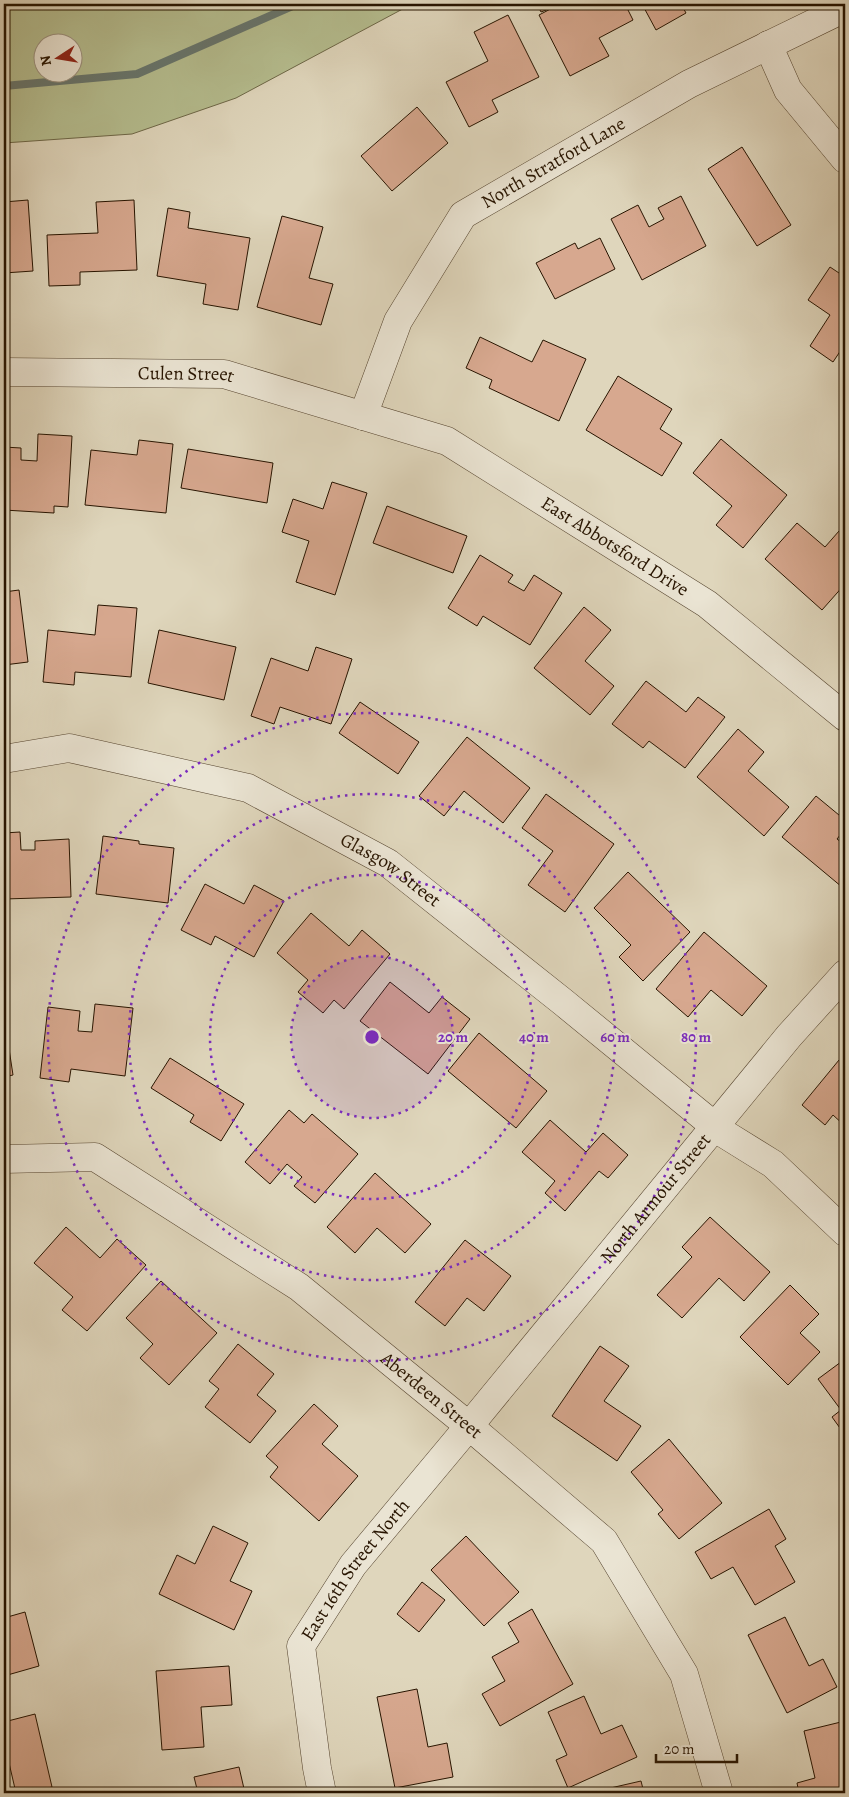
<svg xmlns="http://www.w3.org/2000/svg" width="849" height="1797" font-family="Alegreya,serif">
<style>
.green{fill:#b5bd8f;stroke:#6e6848;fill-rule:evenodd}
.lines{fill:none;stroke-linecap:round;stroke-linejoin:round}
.stream{stroke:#68766d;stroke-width:8}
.building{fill:#d7a88f;stroke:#271400}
.minor-casing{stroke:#55442f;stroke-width:29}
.minor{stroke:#eae4d3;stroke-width:28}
.ring{fill:none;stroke:#7b2cbf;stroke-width:2.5;stroke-dasharray:2.5 5}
.labels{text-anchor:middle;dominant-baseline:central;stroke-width:4;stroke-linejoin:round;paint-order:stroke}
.street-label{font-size:19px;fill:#271400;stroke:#eae4d3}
.centre{fill:#7b2cbf;stroke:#eae4d3;stroke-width:2.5}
.ring-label{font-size:15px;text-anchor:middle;font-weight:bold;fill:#7b2cbf;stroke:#eae4d3;stroke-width:4;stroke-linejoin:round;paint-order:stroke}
</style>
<rect width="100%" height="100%" fill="#dfd6bc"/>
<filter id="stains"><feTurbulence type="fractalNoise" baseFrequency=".004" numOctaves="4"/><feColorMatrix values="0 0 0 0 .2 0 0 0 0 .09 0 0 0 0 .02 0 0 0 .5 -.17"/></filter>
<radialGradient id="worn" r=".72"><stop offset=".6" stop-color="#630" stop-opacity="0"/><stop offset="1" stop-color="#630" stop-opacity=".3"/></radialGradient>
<path class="green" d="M4,4H412L236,98L132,134L4,143ZM42,42H72V72H42Z"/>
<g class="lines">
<path class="stream" d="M4,86L137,74L297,4"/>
</g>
<path class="building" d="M537,4H553L554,7L541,12Z
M560,4H625L633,20L599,38L609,56L570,76L539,15Z
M642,4H681L686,13L656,30Z
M508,15L539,77L492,100L498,112L469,127L446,82L488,61L474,32Z
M417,107L448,143L392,191L361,156Z
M742,147L791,225L757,246L708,169Z
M681,196L706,246L642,280L611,219L638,205L649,227L664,219L658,208Z
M28,200L33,271L4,273V202Z
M134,200L137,270L80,272V285L49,286L47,235L98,233L96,202Z
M168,208L190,212L188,228L250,238L238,310L203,304L206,284L157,276Z
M282,216L323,227L309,278L333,284L321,325L257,307Z
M600,238L615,269L555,299L536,263L575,243L578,249Z
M830,267L845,277V344L833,362L810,346L830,315L808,300Z
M480,337L532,362L543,340L586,359L559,421L489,388L492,380L466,368Z
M618,376L672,409L660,429L682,443L662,476L586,430Z
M38,434L72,436L68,507L54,506V513L4,510V447L21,448V460L37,461Z
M721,439L787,495L743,548L716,525L732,506L693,473Z
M139,440L173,444L166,513L85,505L91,450L137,455Z
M188,449L273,463L267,503L181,488Z
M332,482L367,493L335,595L296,582L309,541L282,532L293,499L323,509Z
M387,506L467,536L453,573L373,543Z
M797,523L825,547L839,531L845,536V584L822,610L765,559Z
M480,555L513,575L508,582L524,591L534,575L562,593L530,645L483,616L477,626L448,608Z
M19,590L28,662L4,665V592Z
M98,605L137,608L131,677L75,672L74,685L43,682L48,630L95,635Z
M584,607L611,630L585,661L614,686L590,715L534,668Z
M159,630L236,647L224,700L148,683Z
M316,647L352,659L331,724L280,707L274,724L251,716L271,658L308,671Z
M646,681L686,712L698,697L725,717L685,768L649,741L643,748L612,724Z
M360,702L419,742L398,774L339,733Z
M738,729L764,752L748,771L789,807L764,836L697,777Z
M467,737L530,788L503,823L464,791L444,816L419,796Z
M546,794L614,844L565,912L528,885L553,851L522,828Z
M816,796L845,820V829L837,839L845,845V883L842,887L782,837Z
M20,832L21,850H35V841L69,839L71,897L4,899V833Z
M103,836L139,841V844L174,848L168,903L96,894Z
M628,872L690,932L643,981L619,957L631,945L594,908Z
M205,884L244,904L254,885L284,901L254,957L215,936L211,945L181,930Z
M311,913L349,946L362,930L390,954L344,1009L334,1000L323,1013L298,992L308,980L277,953Z
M704,932L767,986L742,1016L711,990L688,1017L656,989Z
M390,982L429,1013L442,997L470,1019L428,1074L360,1021Z
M95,1004L133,1008L125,1076L71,1069L69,1082L40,1078L48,1007L80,1011L78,1031L92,1032Z
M6,1029L13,1075L4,1077V1030Z
M479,1033L547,1091L516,1128L448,1071Z
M170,1058L244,1104L221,1141L190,1122L194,1115L151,1088Z
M839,1060L845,1065V1126L833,1115L825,1125L802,1105Z
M289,1110L304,1123L312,1114L358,1154L315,1203L294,1186L302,1177L287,1164L270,1184L245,1162Z
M550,1120L586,1152L603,1133L628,1155L608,1178L599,1171L565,1211L545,1193L555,1181L522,1152Z
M375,1173L431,1224L405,1253L377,1228L355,1253L327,1227Z
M710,1217L770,1272L744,1301L719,1278L682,1318L657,1295L692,1257L682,1247Z
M66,1227L100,1258L117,1239L146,1265L87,1331L62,1310L73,1297L34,1263Z
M465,1240L511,1276L484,1311L467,1298L445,1326L415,1302Z
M161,1281L217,1333L169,1385L140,1358L153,1344L126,1318Z
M790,1285L819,1314L800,1333L820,1352L788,1385L740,1337Z
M238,1344L274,1374L257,1395L276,1411L250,1443L205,1407L219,1389L209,1381Z
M600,1346L629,1366L604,1401L641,1426L617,1461L552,1416Z
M845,1359V1435L832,1417L841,1410L818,1379Z
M314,1404L338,1426L322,1444L358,1476L319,1521L270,1477L278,1467L266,1456Z
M669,1439L722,1503L679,1539L658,1514L663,1510L631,1472Z
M769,1509L786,1539L775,1546L795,1582L755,1605L733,1567L711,1579L695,1552Z
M213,1526L248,1543L230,1581L252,1591L234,1630L159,1594L177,1555L195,1564Z
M466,1536L519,1592L484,1626L431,1570Z
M422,1582L445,1600L419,1632L397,1614Z
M532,1609L573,1684L500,1726L482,1694L505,1681L492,1657L519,1642L508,1623Z
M25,1612L39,1666L4,1676V1618Z
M785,1617L809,1666L823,1659L837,1687L787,1713L748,1635Z
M229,1666L232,1705L201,1707L204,1747L162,1750L156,1671Z
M417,1689L428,1747L447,1743L453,1777L395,1788L377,1697Z
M584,1696L601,1734L622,1725L637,1757L568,1788L556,1760L567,1755L548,1712Z
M35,1714L52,1787L26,1793H16L6,1750H4V1722Z
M845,1721V1793H799L797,1783L815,1778L804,1731Z
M239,1767L245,1793H179L197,1789L194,1777Z
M641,1781L644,1793H593V1792Z"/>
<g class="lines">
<g class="minor-casing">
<g id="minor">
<path d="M768,45L788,90L845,159"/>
<path id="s1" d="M4,372L224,374L447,441L707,604L845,717"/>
<path id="s2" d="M363,416L398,321L463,215L689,84L845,8"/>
<path id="s3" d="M4,759L69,748L248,788L388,863L563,1002L723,1133L773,1164L845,1232"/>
<path id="s4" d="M4,1159L95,1157L299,1287L469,1426L604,1541L684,1674L719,1793"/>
<path id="s5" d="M322,1793L317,1768L301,1646L353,1565L469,1426L789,1036L845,974"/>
</g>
</g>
<use href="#minor" class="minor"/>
</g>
<circle cx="372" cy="1037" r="81" fill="#7b2cbf" fill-opacity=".12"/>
<g class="ring">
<circle cx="372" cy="1037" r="81"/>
<circle cx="372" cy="1037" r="162"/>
<circle cx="372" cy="1037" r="243"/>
<circle cx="372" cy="1037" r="324"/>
</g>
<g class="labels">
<g class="street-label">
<text stroke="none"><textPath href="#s2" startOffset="330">North Stratford Lane</textPath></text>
<text stroke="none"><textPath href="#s1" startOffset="182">Culen Street</textPath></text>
<text stroke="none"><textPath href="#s1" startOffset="651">East Abbotsford Drive</textPath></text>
<text stroke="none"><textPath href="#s3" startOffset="414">Glasgow Street</textPath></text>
<text stroke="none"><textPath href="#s5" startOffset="720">North Armour Street</textPath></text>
<text stroke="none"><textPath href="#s4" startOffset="504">Aberdeen Street</textPath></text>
<text stroke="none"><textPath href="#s5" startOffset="242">East 16th Street North</textPath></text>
</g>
</g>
<circle cx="372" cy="1037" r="8" class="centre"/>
<g class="ring-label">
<text x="453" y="1042">20 m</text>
<text x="534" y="1042">40 m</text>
<text x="615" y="1042">60 m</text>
<text x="696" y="1042">80 m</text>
</g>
<rect width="849" height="1797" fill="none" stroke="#dfd6bc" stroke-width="20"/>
<rect x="5" y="5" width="839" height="1787" fill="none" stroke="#271400" stroke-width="2.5"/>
<rect x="10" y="10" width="829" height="1777" fill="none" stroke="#271400"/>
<g transform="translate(58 58) rotate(258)"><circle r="24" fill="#eae4d3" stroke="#9c917f"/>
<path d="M0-4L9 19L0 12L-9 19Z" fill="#8f2418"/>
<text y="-8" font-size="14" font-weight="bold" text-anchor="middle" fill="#271400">N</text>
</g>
<path d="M656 1754v8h81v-8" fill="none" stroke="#271400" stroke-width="2.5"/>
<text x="664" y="1754" font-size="15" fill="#271400" stroke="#eae4d3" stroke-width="4" paint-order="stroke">20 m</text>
<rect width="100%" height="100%" filter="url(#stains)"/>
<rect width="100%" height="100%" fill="url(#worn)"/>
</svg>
